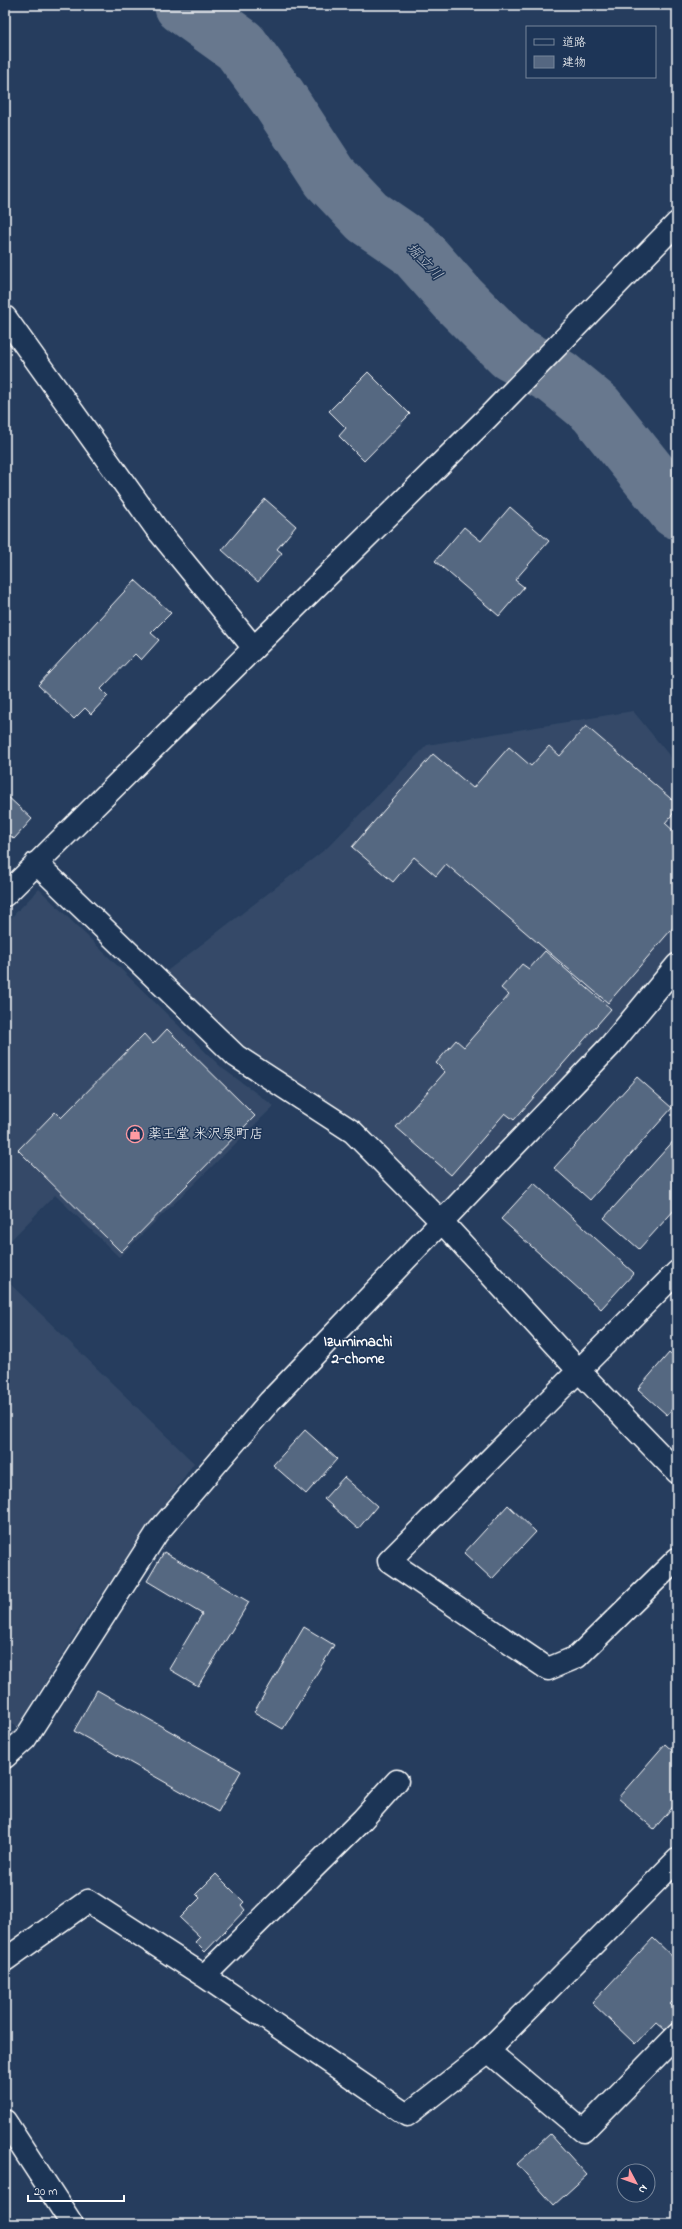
<svg xmlns="http://www.w3.org/2000/svg" width="682" height="2229" font-family="'Indie Flower','Klee One',sans-serif">
<style>
.built{fill:#344a68}
.lines{fill:none;stroke-linecap:round;stroke-linejoin:round}
.river{stroke:#67788e;stroke-width:58}
.building{fill:#556781;stroke:#fff}
.street-casing{stroke:#fff;stroke-width:25}
.secondary-casing{stroke:#fff;stroke-width:25}
.primary-casing{stroke:#fff;stroke-width:25}
.street{stroke:#1d3557;stroke-width:22}
.secondary{stroke:#1d3557;stroke-width:22}
.primary{stroke:#1d3557;stroke-width:22}
.labels{text-anchor:middle;dominant-baseline:central;stroke-width:3;stroke-linejoin:round;paint-order:stroke}
.poi-label{font-size:14px;fill:#fff;stroke:#1d3557;text-anchor:start}
.water-label{font-size:15px;font-style:italic;fill:#bbc2cc;stroke:#1d3557}
.neighbourhood-label{font-size:15px;font-weight:bold;fill:#fff;stroke:#1d3557}
</style>
<rect width="100%" height="100%" fill="#263d5e"/>
<filter id="ink" filterUnits="userSpaceOnUse"><feTurbulence type="fractalNoise" baseFrequency=".025" numOctaves="2"/><feDisplacementMap in="SourceGraphic" scale="8" xChannelSelector="R" yChannelSelector="G"/><feConvolveMatrix kernelMatrix="1 2 1 2 8 2 1 2 1" color-interpolation-filters="sRGB"/></filter>
<g filter="url(#ink)">
<path class="built" d="M633,711L677,765V948L601,1039L443,1206L359,1125L241,1050L163,974L327,848L427,745Z
M39,889L222,1068L274,1106L119,1257L55,1195L5,1246V924Z
M5,1279L194,1463L88,1614L17,1728L5,1717Z"/>
<g class="lines">
<path class="river" d="M183,5L240,46L279,99L330,177L368,217L413,248L459,300L512,353L557,377L596,409L677,510"/>
</g>
<path class="building" d="M368,372L410,414L364,461L339,436L346,428L329,411Z
M265,499L296,526L277,549L282,553L258,582L222,550Z
M510,507L549,541L515,580L524,587L499,616L435,561L464,527L481,541Z
M135,580L171,613L151,633L159,640L141,660L135,654L101,689L108,696L91,714L85,708L74,719L38,685Z
M586,726L677,804V809L665,823L677,834V923L608,1003L446,864L436,876L414,857L393,882L352,847L433,754L473,788L509,747L531,766L549,746L560,756Z
M5,794L32,819L14,839L5,831Z
M545,951L611,1009L514,1120L505,1113L451,1175L396,1127L445,1072L436,1063L456,1040L464,1047L509,995L501,988L522,964L529,969Z
M167,1029L255,1116L121,1252L18,1150L55,1112L61,1118L144,1034L153,1044Z
M637,1077L672,1108L590,1200L554,1168Z
M677,1137V1207L639,1249L604,1218Z
M534,1183L634,1273L601,1309L501,1219Z
M669,1353L677,1360V1403L667,1415L638,1389Z
M305,1430L337,1459L306,1494L273,1465Z
M344,1477L377,1506L358,1529L324,1499Z
M508,1505L536,1532L492,1579L464,1553Z
M164,1552L249,1602L198,1686L169,1669L202,1614L147,1581Z
M304,1627L334,1645L283,1729L254,1712Z
M97,1690L241,1771L218,1812L74,1731Z
M665,1744L677,1755V1802L654,1829L618,1798Z
M216,1874L244,1902L241,1905L245,1910L205,1952L195,1942L200,1937L180,1918L200,1898L196,1894Z
M653,1938L677,1961V1997L670,2004L677,2011V2018L665,2030L656,2022L635,2044L592,2003Z
M550,2134L587,2175L554,2205L517,2164Z"/>
<g class="lines">
<g class="street-casing">
<path id="street" d="M5,317L156,528L254,648L5,895
M36,863L236,1056L353,1132L442,1222L580,1372L677,1472
M677,1272L389,1561L548,1669L577,1657L677,1559
M5,1757L25,1739L157,1533L270,1401L610,1046L677,965
M397,1781L362,1820L204,1976L407,2115L481,2057L677,1860
M5,1960L88,1901L204,1976
M487,2050L583,2131L677,2035"/>
</g>
<g class="secondary-casing">
<path id="secondary" d="M254,648L487,418L677,223"/>
</g>
<g class="primary-casing">
<path id="primary" d="M5,2121L72,2224"/>
</g>
<use href="#street" class="street"/>
<use href="#secondary" class="secondary"/>
<use href="#primary" class="primary"/>
</g>
</g>
<defs>
<g id="shop-ring" transform="scale(0.9)"><circle r="9.5" fill="#1d3557" stroke="#ff9aa2" stroke-width="1.5"/><path d="M-5-2.5h2.3a2.7 3.5 0 0 1 5.4 0H5L5.5 6h-11ZM-1.5-2.5h3a1.5 2.3 0 0 0-3 0Z" fill="#ff9aa2"/></g>
</defs>
<g fill-rule="evenodd">
<use href="#shop-ring" x="135" y="1134"/>
</g>
<g class="labels">
<g class="poi-label">
<text x="148" y="1134">薬王堂 米沢泉町店</text>
</g>
<g class="water-label">
<text transform="translate(424 262) rotate(46)">堀立川</text>
</g>
<g class="neighbourhood-label">
<text x="358" y="1342">Izumimachi<tspan x="358" dy="17">2-chome</tspan></text>
</g>
</g>
<rect width="682" height="2229" fill="none" stroke="#1d3557" stroke-width="20"/>
<rect x="10" y="10" width="662" height="2209" fill="none" stroke="#fff" stroke-width="1.5" filter="url(#ink)"/>
<rect x="526" y="26" width="130" height="52" fill="#1d3557" stroke="#77869a"/>
<rect x="534" y="39" width="20" height="6" fill="#1d3557" stroke="#77869a"/>
<text x="562" y="46" font-size="12" fill="#ffffff">道路</text>
<rect x="534" y="56" width="20" height="12" fill="#556781" stroke="#77869a"/>
<text x="562" y="66" font-size="12" fill="#ffffff">建物</text>
<g transform="translate(636 2183) rotate(131)"><circle r="19" fill="#1d3557" stroke="#77869a"/>
<path d="M0-3L7 15L0 10L-7 15Z" fill="#ff9aa2"/>
<text y="-6" font-size="11" font-weight="bold" text-anchor="middle" fill="#ffffff">N</text>
</g>
<path d="M28 2195v6h96v-6" fill="none" stroke="#ffffff" stroke-width="2"/>
<text x="34" y="2195" font-size="12" fill="#ffffff" stroke="#1d3557" stroke-width="3" paint-order="stroke">20 m</text>
</svg>
